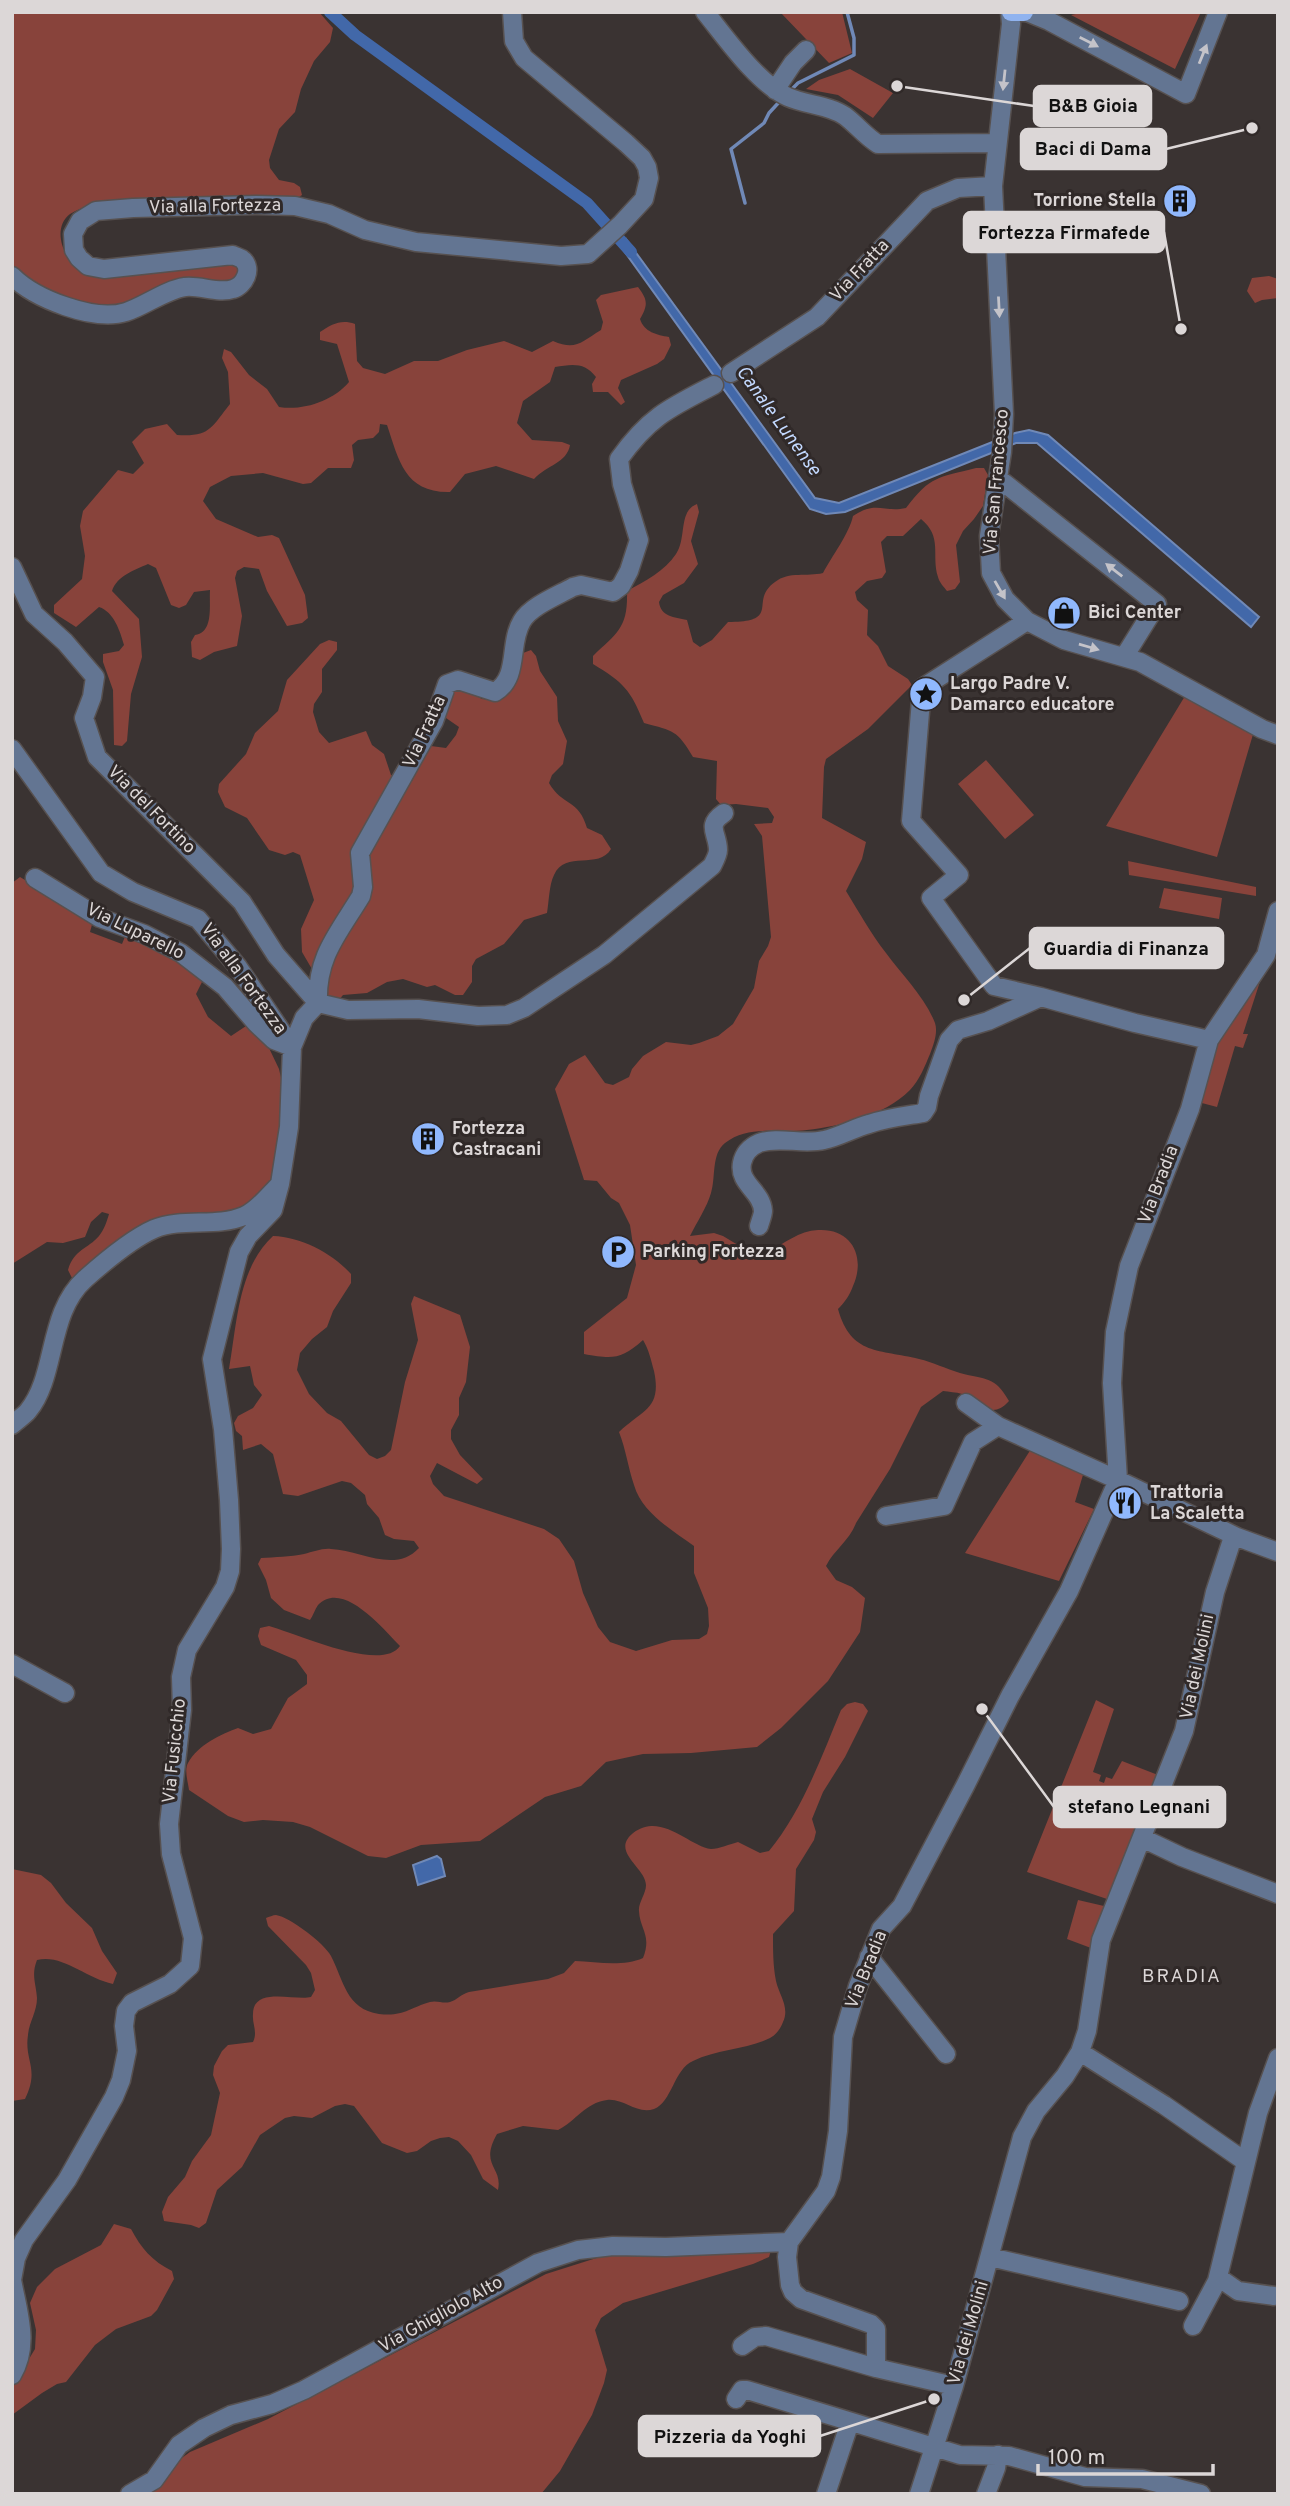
<svg xmlns="http://www.w3.org/2000/svg" width="1290" height="2506" font-family="Overpass,sans-serif">
<style>
.green{fill:#88433b}
.water{fill:#4268a9;stroke:#7089b7;stroke-width:2}
.lines{fill:none;stroke-linecap:round;stroke-linejoin:round}
.stream{stroke:#7089b7;stroke-width:3.5}
.canal{stroke:#4268a9;stroke-width:12}
.minor-casing{stroke:#575150;stroke-width:21}
.major-casing{stroke:#575150;stroke-width:21}
.minor{stroke:#637592;stroke-width:18}
.major{stroke:#90b3ef;stroke-width:18}
.oneway{fill:#c4c3c9}
.labels{text-anchor:middle;dominant-baseline:central;stroke-width:6;stroke-linejoin:round;paint-order:stroke}
.poi-label{font-size:18px;font-weight:bold;fill:#dcd7d7;stroke:#302928;text-anchor:start}
.street-label{font-size:18px;fill:#dcd7d7;stroke:#302928}
.water-label{font-size:19px;font-style:italic;fill:#c3d9ff;stroke:#302928}
.neighbourhood-label{font-size:19px;letter-spacing:2px;fill:#dcd7d7;stroke:#302928}
.leader{fill:none;stroke:#dcd7d7;stroke-width:2.5}
.callout-dot{fill:#dcd7d7;stroke:#302928;stroke-width:2.5}
.callout{fill:#dcd7d7;stroke:#dcd7d7;stroke-width:2.5}
.callout-label{font-size:19px;text-anchor:middle;font-weight:bold;fill:#111}
</style>
<rect width="100%" height="100%" fill="#3a3332"/>
<path class="green" d="M12,12H319L333,28L330,42L314,61L301,89L295,112L279,129L269,160L270,168L279,180L294,183L300,187L302,195L296,199L91,204C85,207 76,210 70,214C50,229 65,264 84,272L236,263L241,271L232,284L101,308L75,301L39,287L12,265Z
M780,12H842L852,53L829,63Z
M1085,12H1201L1175,69L1071,15Z
M850,69L893,93L873,118L838,95L806,89L819,80Z
M1269,276L1278,279V298L1262,300L1255,303L1247,291L1252,278Z
M638,287C648,300 648,305 640,319C644,332 657,335 669,337L671,345L664,359L657,364L621,380L618,388L625,402L621,405L608,392H593L592,384L596,377C585,362 572,364 555,367L550,382L523,401L517,423L532,440L562,442L570,445C567,463 547,465 534,479L496,466L465,474L450,492C405,493 399,461 387,425L380,424L379,432L373,438L358,440L352,445L354,460L351,468H328L311,483L303,484L263,473L231,476L210,487L203,501L216,519L258,537L272,535L279,538L305,595L308,618L302,623L287,626L267,591L259,569L244,567L237,571L235,578L242,616L237,646L214,652L200,660L192,657L191,642L195,635C214,632 209,606 210,590L194,592L186,605L179,608L171,605L156,568L148,564C134,570 117,576 112,591L139,619L142,657L131,694L127,741L122,746L114,745L113,690L103,662V654L119,651L124,645C120,631 114,612 99,607L76,627L54,613V605L82,579L85,556L80,526L83,511L118,470L133,474L144,463L132,442L145,429L167,424L177,435C210,437 211,428 230,404L228,372L222,358L224,349L231,352L249,375L267,389L279,407C303,411 333,401 349,382L337,344L320,340V332C332,324 341,319 355,324L357,361L363,368L385,374L414,361H438L467,350L504,341L532,352L553,341C576,351 581,342 601,330L603,322L596,300L601,295Z
M976,468H984L988,475L983,506L974,519L963,531L956,545L960,582L955,589L947,591C944,587 939,582 938,577C931,555 943,537 921,519L903,536H887L881,542L886,572L882,578L867,581L855,592L857,600L868,610L867,635L878,646L888,666L908,679L912,685L868,729L826,759L824,767L822,818L866,842L862,859L846,891C859,912 871,934 886,953C902,975 925,997 935,1023C938,1032 934,1044 930,1054C925,1066 919,1081 910,1090C884,1116 841,1126 807,1130C780,1134 749,1124 725,1143C711,1154 716,1178 711,1193C707,1207 697,1222 690,1236L714,1233L723,1236L743,1248L768,1253C784,1243 799,1231 818,1230C852,1228 866,1257 853,1286C850,1295 844,1303 838,1309C851,1356 880,1349 919,1359C933,1362 946,1369 960,1373C986,1380 995,1376 1009,1401C990,1422 979,1400 962,1394C956,1392 949,1392 943,1391L921,1407L890,1469L856,1523C850,1540 834,1550 826,1566L836,1580L852,1587L865,1598L860,1632L828,1681L781,1728L757,1747L691,1753L643,1754L606,1762L581,1786L545,1797L480,1841L421,1845L386,1858L368,1856L310,1827L293,1822L263,1820L244,1822L228,1816L189,1790C188,1782 184,1770 188,1763C198,1745 221,1734 238,1728L253,1734L271,1729L288,1698L307,1684V1675L296,1660L261,1645L258,1636L260,1628L269,1626C295,1633 382,1673 400,1646C384,1630 343,1579 318,1605C315,1609 313,1616 310,1620L284,1610L271,1598L266,1580L258,1564L261,1558C275,1557 290,1557 304,1554C313,1552 322,1548 331,1549C360,1550 395,1574 419,1548L414,1541L394,1539L385,1535L379,1518L367,1504L365,1495L351,1483L342,1481L298,1496L283,1494L273,1454L261,1444L243,1450L242,1436L236,1431L234,1423L238,1416L253,1408L262,1395L254,1385L250,1366L229,1369C237,1324 238,1268 273,1236C301,1237 332,1253 351,1274V1283L333,1311L327,1327L312,1339L300,1353L297,1370L309,1394L327,1413L341,1421L369,1455L377,1459L385,1456L391,1450L405,1382L418,1340L411,1304L414,1296L460,1315L470,1347L466,1382L459,1398V1415L451,1430V1439L460,1455L483,1479L477,1484L437,1463L430,1476L433,1484L444,1496L544,1529L559,1539L574,1561L583,1593L598,1627L610,1642L636,1651L672,1640L699,1639L707,1634L709,1626L708,1608L694,1573V1546C672,1530 642,1513 634,1485C628,1467 626,1450 619,1432C643,1409 662,1409 654,1371C651,1360 649,1350 643,1340C621,1360 612,1359 584,1354V1332L627,1298L636,1265L630,1225L619,1203L611,1198L597,1181L584,1180L555,1089L569,1064L585,1055L605,1083L613,1085L629,1077L632,1069L643,1056L666,1042L691,1045L699,1043L718,1036L733,1024L754,988L759,961L768,946L771,937L762,836L754,824L772,823L774,817L768,808L736,804L721,805L716,799L717,761L693,757C677,730 674,731 644,723C630,689 624,683 593,664V656C618,632 628,628 627,591C645,581 665,571 676,554C687,538 678,511 697,504L699,512L691,541L698,564L684,583L663,595L659,602C661,617 674,617 687,620L693,642L700,647L712,640L728,622C783,622 748,601 775,582C789,571 807,577 823,573C832,556 849,534 853,516C877,500 883,513 906,508C931,475 938,478 976,468Z
M329,640L337,642V650L322,669V692L314,704L313,712L319,732L329,743L366,731L372,745L384,754L391,775L405,782L412,781L425,750L431,746L446,748L456,735L459,727L446,718L445,711L455,690L462,688L482,699L497,700L514,684L523,653L531,650L536,656L540,671L557,697L558,721L567,741L563,764L552,775L549,783C562,806 579,799 587,828L602,835L611,849C599,870 565,850 554,875C549,885 549,902 547,913L524,920L504,944L476,959L472,966V982L463,995H455L435,985L427,987L403,979L387,982L367,993L343,995L338,1001L330,1000L302,952L301,929L314,900L300,855L293,852L285,855L269,850L247,818L225,807L218,792L219,784L246,754L255,733L278,711L287,680L320,644Z
M1185,696L1254,731L1217,857L1106,826Z
M986,760L1034,815L1005,839L958,784Z
M1128,861L1256,887V896L1129,875Z
M20,877L93,921L90,932L122,944L126,934L205,976L196,994L208,1017L231,1036L246,1026L269,1048L279,1069L285,1095L274,1181L243,1210L150,1225L75,1284L68,1270C74,1249 88,1249 99,1236C104,1230 107,1221 109,1214L102,1212L91,1222L85,1237L63,1243L47,1242L12,1264V883Z
M1164,888L1222,898L1219,919L1159,908Z
M1266,963L1243,1034H1248L1243,1048L1235,1046L1217,1107L1198,1102L1213,1046Z
M1031,1449L1085,1468L1075,1502L1094,1509L1059,1581L965,1553Z
M1096,1700L1114,1709L1093,1772L1101,1775L1099,1781L1104,1783L1106,1777L1112,1779L1122,1761L1158,1775L1142,1822L1107,1899L1027,1872Z
M855,1702L863,1704L868,1711L845,1757L823,1792L812,1819L816,1832L814,1840L796,1869L794,1911L773,1934C773,1950 773,1966 776,1981C779,1995 790,2007 783,2022C781,2028 776,2035 770,2038C749,2049 717,2049 693,2061C674,2069 672,2102 654,2109C637,2115 624,2098 607,2100C585,2103 576,2121 558,2130L523,2126L497,2134C479,2166 503,2166 498,2190L483,2179L471,2155L458,2141L449,2137L440,2138L431,2141L417,2151L407,2153L382,2143L354,2106L345,2104L335,2106L312,2118L294,2116L285,2118L260,2135L242,2167L217,2190L206,2223L199,2228L191,2225L164,2221L162,2212L168,2197L185,2177L192,2161L211,2135L220,2093L213,2075L214,2066L222,2051L228,2045L253,2042C258,2031 252,2025 253,2014C253,1986 295,2001 311,1997L315,1990L311,1973L306,1965L268,1926L266,1918C269,1917 273,1915 276,1915C290,1917 325,1944 331,1956C344,1981 346,2009 379,2014C403,2017 409,2008 430,2002C437,2000 443,2004 450,2002C457,2000 461,1994 469,1992L548,1979L564,1973L575,1961C597,1962 623,1967 643,1958C652,1935 640,1930 639,1911C638,1903 646,1894 646,1885C646,1868 611,1852 632,1834C636,1830 645,1826 651,1826C673,1825 694,1847 711,1849C719,1849 730,1844 738,1842L760,1853L769,1851C802,1811 821,1758 841,1710L847,1704Z
M12,1869L41,1875L51,1883L66,1903L92,1928L102,1951L117,1973L113,1984C85,1978 63,1954 37,1960C31,1975 36,1983 37,1998C37,2012 29,2022 28,2035C24,2061 40,2068 25,2099L12,2101Z
M1078,1900L1104,1906L1091,1948L1067,1939Z
M114,2224L131,2229C141,2248 152,2261 172,2271L174,2279L157,2310L151,2316L116,2329L95,2345L66,2382L57,2384L42,2393L12,2415V2387L35,2349L36,2330L30,2303L37,2287L55,2269L101,2245Z
M772,2247L769,2257L753,2264L623,2303L601,2318L595,2330L607,2370L604,2383L592,2415L560,2471L541,2494H148L171,2466L190,2452L268,2419L546,2274L628,2248Z"/>
<path class="water" d="M626,239L815,498L839,503L1015,433L1029,430L1048,435L1259,617L1251,627L1037,443H1016L845,512L826,514L810,509L619,244Z
M437,1856L441,1859L445,1876L418,1885L413,1865Z"/>
<g class="lines">
<path class="stream" d="M789,92L798,83L854,55V38L847,12
M745,203L731,149L764,123L769,113L781,100"/>
<path class="canal" d="M330,12L355,35L587,203L631,252"/>
<g class="minor-casing">
<path id="minor" d="M705,12C726,38 758,84 788,97C806,105 829,105 845,116C857,125 865,136 878,144L997,143
M1010,12L1011,24L993,186L1004,414L1002,452L989,536L991,573L1005,599L1027,621L1064,640L1140,662L1262,729L1278,735
M1027,12L1049,21L1186,94L1218,12
M775,90L793,63L806,50
M12,276C35,299 94,322 126,312C145,306 165,290 185,287C200,285 218,294 233,289C244,286 253,269 243,260C240,257 236,257 233,255L104,269L88,266L79,258L74,250L73,234L80,221L96,211L133,208L257,205L295,206L329,214L365,230L416,242L561,256L588,254L620,225L644,199L649,178L647,167L642,158L626,143L524,58L514,41L512,12
M731,373L817,317L927,201L958,188L993,186
M998,478L1157,604L1124,657
M12,567L34,614L65,642L95,677L92,697L84,718L97,757L242,902L276,955L318,1003L348,1010L418,1009L478,1016L507,1015L524,1008L604,955L712,866C714,862 718,855 718,850C718,833 705,826 724,813
M1027,621L922,688L911,821L959,875L931,898L994,986L1041,997
M12,749L101,873L133,892L198,919L238,967L292,1047
M35,878L100,918L144,934L181,953L225,987L256,1023L274,1040L292,1047
M318,1003C316,957 338,934 361,896L363,887L360,853L434,721L447,684L458,680L495,692C520,677 508,644 522,621C531,606 557,596 573,587L581,585L613,592L621,586L629,571L639,540L622,484L619,459C649,417 669,408 714,385
M759,1226C760,1222 763,1215 763,1211C762,1191 738,1184 742,1163C744,1153 750,1147 759,1143C778,1136 803,1145 824,1140C839,1137 854,1128 869,1124C887,1118 905,1116 923,1113L927,1107L929,1096L949,1040L958,1030L988,1021L1041,997L1135,1023L1209,1040
M12,1425C17,1420 24,1416 28,1411C57,1376 47,1313 85,1279C103,1263 131,1239 154,1229C183,1217 216,1228 244,1216C258,1210 269,1195 280,1184
M886,1516L944,1506L973,1442L998,1426
M1237,1537L1118,1480L1112,1383L1115,1332L1129,1266L1190,1109L1209,1040L1266,955L1278,911
M12,1664L65,1693
M1142,1838L1182,1857L1278,1894
M869,1957L946,2054
M1080,2052L1164,2105L1246,2162
M990,2257L1179,2301
M1218,2277L1238,2291L1274,2296
M12,2280L16,2258L24,2240L67,2180L114,2097L121,2080L127,2051L124,2026L126,2011L132,2003L170,1984L190,1966L193,1938L171,1854L169,1824L182,1710L181,1677L187,1650L225,1587L230,1571L231,1549L229,1500L223,1429L212,1359L239,1252L248,1236L273,1210L280,1184L289,1127L292,1047L304,1018L318,1003
M12,2280C18,2312 30,2345 12,2375
M1193,2326L1217,2281L1258,2113L1278,2058
M742,2346L755,2337L766,2336L876,2368
M954,2386L876,2368V2329L871,2324L801,2299L793,2292L790,2285L787,2257L789,2242L826,2191L831,2177L838,2131L843,2037L858,1986L881,1929L902,1906L965,1786L1010,1696L1069,1591L1118,1480L998,1426L966,1403
M736,2399L742,2390H747L960,2455L1009,2456L1085,2477L1142,2479L1201,2494
M130,2494L154,2480L179,2445L204,2428L231,2415L272,2404L304,2390L538,2263L578,2250L613,2246L666,2247L789,2242
M826,2494L850,2422
M919,2494L954,2386L1022,2137L1036,2111L1065,2076L1080,2052L1087,2031L1101,1940L1184,1731L1215,1592L1231,1543L1237,1537L1278,1552
M986,2494L996,2468L998,2455"/>
</g>
<g class="major-casing">
<path id="major" d="M1011,12H1024"/>
</g>
<use href="#minor" class="minor"/>
<use href="#major" class="major"/>
</g>
<defs><path id="oneway-solid" d="M-6-.8H1V-3.2L6.5 0L1 3.2V.8H-6Z" transform="scale(1.75)"/></defs>
<g class="oneway">
<use href="#oneway-solid" transform="translate(1089 42) rotate(27)"/>
<use href="#oneway-solid" transform="translate(1203 54) rotate(-68)"/>
<use href="#oneway-solid" transform="translate(1004 80) rotate(96)"/>
<use href="#oneway-solid" transform="translate(999 307) rotate(87)"/>
<use href="#oneway-solid" transform="translate(1114 570) rotate(-142)"/>
<use href="#oneway-solid" transform="translate(1000 590) rotate(60)"/>
<use href="#oneway-solid" transform="translate(1089 647) rotate(16)"/>
</g>
<defs>
<g id="building-disc" transform="scale(1.75)"><circle r="9.5" fill="#90b8fd" stroke="#302928"/><path d="M-4-6H4V6H1V3H-1V6H-4ZM-2.5-4.3h1.7v1.8h-1.7ZM.8-4.3h1.7v1.8H.8ZM-2.5-1h1.7V.8h-1.7ZM.8-1h1.7V.8H.8Z" fill="#111"/></g>
<g id="shop-disc" transform="scale(1.75)"><circle r="9.5" fill="#90b8fd" stroke="#302928"/><path d="M-5-2.5h2.3a2.7 3.5 0 0 1 5.4 0H5L5.5 6h-11ZM-1.5-2.5h3a1.5 2.3 0 0 0-3 0Z" fill="#111"/></g>
<g id="sight-disc" transform="scale(1.75)"><circle r="9.5" fill="#90b8fd" stroke="#302928"/><path d="M0-6L1.8-2.2L6-1.7L2.9 1.2L3.7 5.4L0 3.3L-3.7 5.4L-2.9 1.2L-6-1.7L-1.8-2.2Z" fill="#111"/></g>
<g id="parking-disc" transform="scale(1.75)"><circle r="9.5" fill="#90b8fd" stroke="#302928"/><path d="M-3.5-5.5H1a3.5 3.5 0 0 1 0 7H-1V5.5H-3.5ZM-1-3.4V-.6H.8a1.4 1.4 0 0 0 0-2.8Z" fill="#111"/></g>
<g id="restaurant-disc" transform="scale(1.75)"><circle r="9.5" fill="#90b8fd" stroke="#302928"/><path d="M-5-6h1v4h1v-4h1v4h1v-4h1v5L-1.5 .5V6h-2V.5L-5-1ZM5-6V6H3V1.5H1.5Q1.5-4 5-6Z" fill="#111"/></g>
</defs>
<g fill-rule="evenodd">
<use href="#building-disc" x="1180" y="201"/>
<use href="#shop-disc" x="1064" y="613"/>
<use href="#sight-disc" x="926" y="694"/>
<use href="#building-disc" x="428" y="1139"/>
<use href="#parking-disc" x="618" y="1252"/>
<use href="#restaurant-disc" x="1125" y="1503"/>
</g>
<g class="labels">
<g class="poi-label">
<text x="1156" y="201" text-anchor="end">Torrione Stella</text>
<text x="1088" y="613">Bici Center</text>
<text x="950" y="684">Largo Padre V.<tspan x="950" dy="21">Damarco educatore</tspan></text>
<text x="452" y="1129">Fortezza<tspan x="452" dy="21">Castracani</tspan></text>
<text x="642" y="1252">Parking Fortezza</text>
<text x="1150" y="1493">Trattoria<tspan x="1150" dy="21">La Scaletta</tspan></text>
</g>
<g class="street-label">
<text transform="translate(215 207) rotate(-1)">Via alla Fortezza</text>
<text transform="translate(860 271) rotate(-47)">Via Fratta</text>
<text transform="translate(997 482) rotate(-85)">Via San Francesco</text>
<text transform="translate(425 732) rotate(-65)">Via Fratta</text>
<text transform="translate(151 810) rotate(45)">Via del Fortino</text>
<text transform="translate(135 932) rotate(26)">Via Luparello</text>
<text transform="translate(243 979) rotate(54)">Via alla Fortezza</text>
<text transform="translate(1159 1185) rotate(-69)">Via Bradia</text>
<text transform="translate(1198 1667) rotate(-78)">Via dei Molini</text>
<text transform="translate(175 1751) rotate(-84)">Via Fusicchio</text>
<text transform="translate(867 1970) rotate(-68)">Via Bradia</text>
<text transform="translate(441 2315) rotate(-29)">Via Ghigliolo Alto</text>
<text transform="translate(969 2333) rotate(-74)">Via dei Molini</text>
</g>
<g class="water-label">
<text transform="translate(778 421) rotate(54)">Canale Lunense</text>
</g>
<g class="neighbourhood-label">
<text x="1182" y="1977">BRADIA</text>
</g>
</g>
<path class="leader" d="M897 86L1034 106M1252 128L1166 149M1181 329L1164 232M964 1000L1030 948M982 1709L1054 1807M934 2399L820 2436"/>
<g class="callout-dot">
<circle cx="897" cy="86" r="7"/>
<circle cx="1252" cy="128" r="7"/>
<circle cx="1181" cy="329" r="7"/>
<circle cx="964" cy="1000" r="7"/>
<circle cx="982" cy="1709" r="7"/>
<circle cx="934" cy="2399" r="7"/>
</g>
<g class="callout">
<rect x="1034" y="86" width="117" height="40" rx="7"/>
<rect x="1021" y="129" width="145" height="40" rx="7"/>
<rect x="964" y="212" width="200" height="40" rx="7"/>
<rect x="1030" y="928" width="193" height="40" rx="7"/>
<rect x="1054" y="1787" width="171" height="40" rx="7"/>
<rect x="639" y="2416" width="181" height="40" rx="7"/>
</g>
<g class="callout-label">
<text x="1093" y="112">B&amp;B Gioia</text>
<text x="1093" y="155">Baci di Dama</text>
<text x="1064" y="239">Fortezza Firmafede</text>
<text x="1126" y="955">Guardia di Finanza</text>
<text x="1139" y="1813">stefano Legnani</text>
<text x="730" y="2443">Pizzeria da Yoghi</text>
</g>
<rect width="1290" height="2506" fill="none" stroke="#dcd7d7" stroke-width="28"/>
<path d="M1038 2464v10h175v-10" fill="none" stroke="#dcd7d7" stroke-width="3.5"/>
<text x="1048" y="2464" font-size="21" fill="#dcd7d7" stroke="#302928" stroke-width="5" paint-order="stroke">100 m</text>
</svg>
